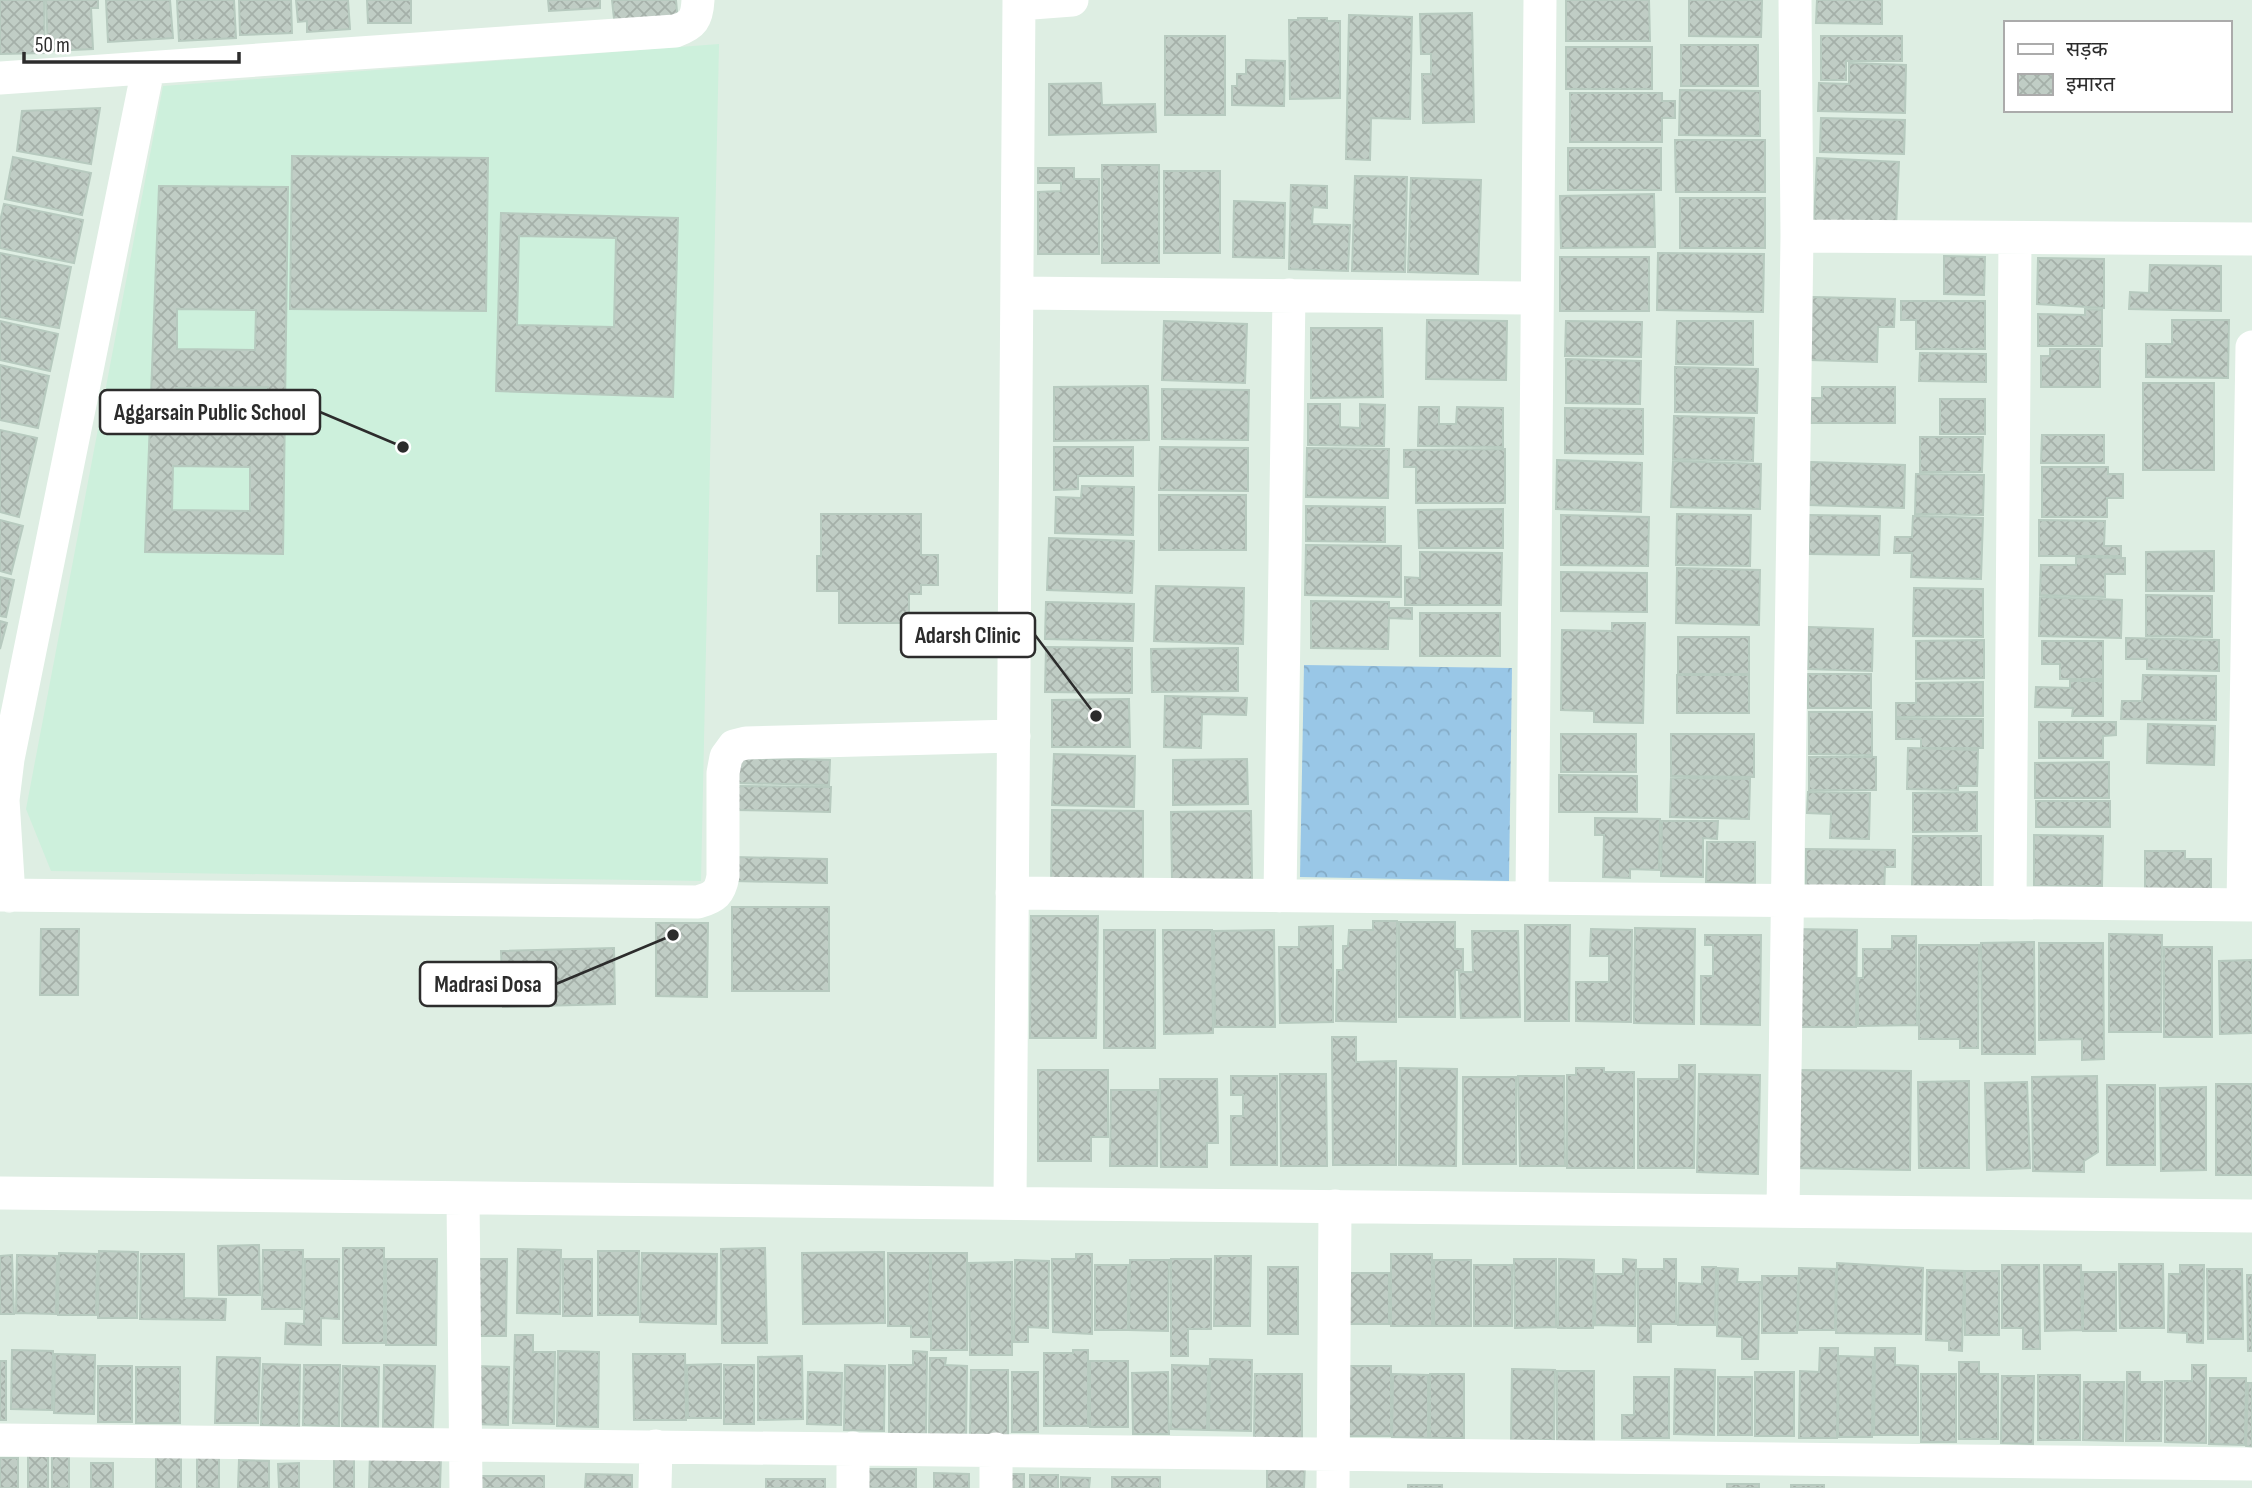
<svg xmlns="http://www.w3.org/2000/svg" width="2252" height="1488" font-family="'Sofia Sans Condensed','Noto Sans Devanagari',sans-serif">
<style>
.education{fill:#cdf0dc}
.forest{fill:url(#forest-crowns)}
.building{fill:url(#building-cross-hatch);stroke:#b7cabf;stroke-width:2;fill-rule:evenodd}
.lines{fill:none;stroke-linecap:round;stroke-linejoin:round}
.minor{stroke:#fff;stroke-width:33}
.leader{fill:none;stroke:#2c2c2c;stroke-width:2.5}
.callout-dot{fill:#2c2c2c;stroke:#fff;stroke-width:2.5}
.callout{fill:#fff;stroke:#2c2c2c;stroke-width:2.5}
.callout-label{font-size:23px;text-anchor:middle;font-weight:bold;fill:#2c2c2c}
</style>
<defs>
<pattern id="forest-crowns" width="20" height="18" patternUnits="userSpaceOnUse" patternTransform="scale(1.75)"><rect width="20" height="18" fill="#99c7e7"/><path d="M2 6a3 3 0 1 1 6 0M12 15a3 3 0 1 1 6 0" fill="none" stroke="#84abc6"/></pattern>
<pattern id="building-cross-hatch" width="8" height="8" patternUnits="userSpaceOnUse" patternTransform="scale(1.75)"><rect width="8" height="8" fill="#c0cdc5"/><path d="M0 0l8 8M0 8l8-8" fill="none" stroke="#a5b0a9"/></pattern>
</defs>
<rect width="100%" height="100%" fill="#deeee3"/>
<path class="education" d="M719,44L701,881L51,871L26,809L163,86Z"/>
<path class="forest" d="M1304,665L1512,668L1509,881L1300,877Z"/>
<path class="building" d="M0,0H44L45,53L0,54Z
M46,0H98V8H91L93,49L48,51Z
M106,0H170L173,38L108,42Z
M177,0H234L236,38L179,41Z
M239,0H291L292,33L240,35Z
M296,0H348L350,29L307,32V21L298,22Z
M367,0H411V23H368Z
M548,0H600V8L549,11Z
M612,0H676L678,23L615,28Z
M1566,0H1649L1650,41H1566Z
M1689,0H1762L1761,37L1689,36Z
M1817,0H1882V24L1816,23Z
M1472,13L1474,122L1423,123L1422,74H1431V54H1421L1420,14Z
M1349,15L1412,17L1410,119L1371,118L1370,160L1346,159Z
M1298,18H1327V21H1340V98L1290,99L1289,20H1298Z
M1165,36H1225V115H1165Z
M1821,36H1902V61H1846V80H1821Z
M1681,45H1758V86H1681Z
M1566,47H1652V89H1566Z
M1246,60L1285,61L1284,106L1232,105V86H1237V74H1246Z
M1849,63L1906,65L1905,113L1818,111L1819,83L1849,84Z
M1101,83L1102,105L1155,104L1156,132L1049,135V84Z
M1680,90L1760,91V136L1679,135Z
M1570,93H1662V101H1675V118H1662V142H1570Z
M100,108L91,164L17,151L22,111Z
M1821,118L1905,120L1904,154L1820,152Z
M1675,140H1765V192H1676Z
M1568,148H1661V190H1568Z
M292,156L488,158L486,311L290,309Z
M13,157L91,173L82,215L5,199Z
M1817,158L1899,162L1896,228L1814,223Z
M1102,165H1159V263H1102Z
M1038,168H1074V179H1099V254H1038V192L1061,191V183H1038Z
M1164,171H1220V253H1164Z
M1355,176L1407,177L1405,272L1352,271Z
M1411,178L1481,180L1478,274L1408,272Z
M1291,185L1327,186V208L1313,207L1312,224L1350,225L1348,271L1289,269Z
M159,186L288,187L283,554L145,552ZM177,309L256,310L255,350L177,349ZM268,387V428L176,429V388ZM173,466L250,467V511L172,510Z
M1654,194L1655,247L1561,248L1560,196Z
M1680,198H1765V248H1680Z
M1234,201L1285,203L1284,258L1233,257Z
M4,204L83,220L74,263L0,248V221Z
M501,213L678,218L673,397L496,391ZM519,236L616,238L614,327L517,325Z
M0,253L71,267L59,328L0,317Z
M1658,253L1764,254L1763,312L1657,310Z
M1944,256L1985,257L1984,295L1944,294Z
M1560,257H1649V311H1560Z
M2038,258L2104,259V308L2037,304Z
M2150,265L2221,266V311L2129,309L2130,292L2149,293Z
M1812,297L1895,299L1894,327H1878L1877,362L1810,360Z
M1901,301H1985V349H1916V320H1901Z
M2085,309L2102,310V346H2038V314L2085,315Z
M1427,320L1507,321L1506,380L1426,379Z
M2172,320H2229L2228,378L2146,377V344H2172Z
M0,321L58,334L50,371L0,360Z
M1164,321L1247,324L1245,383L1162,380Z
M1566,321L1642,322L1641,357L1565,356Z
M1677,321H1753V365L1676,364Z
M1311,328H1382L1383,397L1311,398Z
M2050,349H2100V387H2041V356H2050Z
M1920,353L1986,354V382L1919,381Z
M1566,359L1641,361L1640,404L1566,403Z
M0,365L49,376L38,428L0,420Z
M1675,367L1758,369L1757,413L1675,412Z
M2143,383H2214V470H2143Z
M1148,386L1149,440L1054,441V387Z
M1822,387H1895V423H1811V398H1822Z
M1162,389L1249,390L1248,440L1162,439Z
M1940,399H1985V434H1940Z
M1308,404H1340V427L1360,428V404L1385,405L1384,446L1308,445Z
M1419,407H1439V424H1456L1457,407L1503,408V447L1418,446Z
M1565,408L1643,409V454L1565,453Z
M1674,416L1754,418L1753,461L1673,459Z
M0,430L37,438L19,517L0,512Z
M2042,435H2104V463H2041Z
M1920,437H1983L1982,472H1920Z
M1054,447H1133V476H1078V489L1054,490Z
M1160,447L1248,448V491L1159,490Z
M1307,448L1389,449L1388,498L1306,497Z
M1505,449V503H1416V467H1404V450Z
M1557,460L1642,463L1641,512L1556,509Z
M1673,461L1761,464L1760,509L1671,507Z
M1811,462L1905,465L1904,508L1809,505Z
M2042,467H2108V474H2123V498H2107V517H2042Z
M1916,474L1984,475L1983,515L1915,514Z
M1082,486L1134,487L1133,535L1055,533L1056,497L1081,498Z
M1159,495H1246V550H1159Z
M1306,506L1385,507V542L1306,541Z
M1503,509V548H1419L1418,510Z
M821,514H921V555H938V585H921V594H909V623H839V591H817V556H821Z
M1677,514L1751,515L1750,566L1676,565Z
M1561,515L1649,517L1648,566L1561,565Z
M1809,515L1880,516L1879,555L1809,554Z
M1913,516L1983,518L1981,579L1911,577L1912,553H1894L1895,537H1912Z
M0,520L23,526L11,574L0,571Z
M2039,520L2105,521L2104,546H2121V556H2039Z
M1049,538L1134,541L1132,593L1047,590Z
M1306,545L1401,546V597L1305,595Z
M2214,551V591H2146V552Z
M1420,552L1502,553L1501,605H1405V577L1420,578Z
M2076,557L2125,558V574H2105V597L2040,595L2041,565H2076Z
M1677,568L1760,570L1759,625L1676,623Z
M1561,572L1647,573V612L1561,611Z
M0,577L14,580L6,617L0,616Z
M1156,586L1244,588L1243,644L1154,641Z
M1914,588L1983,589V637L1913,636Z
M2146,595L2212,596V637L2146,636Z
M2040,597L2122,600L2121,638L2039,636Z
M1311,601L1389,602V608H1412V619L1389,618L1388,649L1311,648Z
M1046,602L1134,604L1133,641L1045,639Z
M1420,613H1500V656H1420Z
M0,621L7,623L0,649Z
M1612,623H1645L1643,723L1594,722V711L1561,710L1562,630L1612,631Z
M1809,627L1873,629L1872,671L1808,669Z
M1678,637H1749V674H1678Z
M2126,638L2219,640V671L2147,669V659H2126Z
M1984,640V678L1916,679V641Z
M2042,641H2103V679H2060V664H2042Z
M1046,647L1132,648V693L1045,692Z
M1238,648V691L1152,692L1151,649Z
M1808,674H1871V708H1808Z
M1677,675H1749V713H1677Z
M2143,675L2216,676V720L2121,719L2122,701H2142Z
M2070,681H2103V716H2072L2073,708L2035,707L2036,687L2070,688Z
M1983,682V716L1896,717V703H1916V683Z
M1165,696L1247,698L1246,715L1202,714L1201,748L1164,747Z
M1129,699L1130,747H1052V700Z
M1809,712H1872V755L1809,754Z
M1896,719H1983V748H1921V739H1896Z
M2039,722H2116V735L2103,736V758H2039Z
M2148,724L2215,726L2214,765L2147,763Z
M1561,734H1636V772H1561Z
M1671,734H1754V777L1671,776Z
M1908,748L1978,750L1977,786H1958V790L1907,789Z
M1054,754L1135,756L1134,807L1052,805Z
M1809,757H1876V790H1809Z
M734,758L830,760L829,785L734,783Z
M1247,759L1248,804L1173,805V760Z
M2109,762V798H2035V763Z
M1559,775L1637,776V812H1559Z
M1671,778L1750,779L1749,819L1670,817Z
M735,786L831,787L830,812L735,810Z
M1808,792L1870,793L1869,839L1830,838L1831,814L1807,813Z
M1977,792V831L1913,832V793Z
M2036,801H2110V827H2036Z
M1052,810L1143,811V884H1051Z
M1251,811L1252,879L1172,880L1171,812Z
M1595,818L1660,819L1659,870L1630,869V878L1603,877L1604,835H1595Z
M1662,821H1718L1717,839L1703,838V877L1661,876Z
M2034,835L2103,836L2102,886H2034Z
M1913,836H1981V887L1912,886Z
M1707,842H1755V883L1706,882Z
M1806,849L1895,850V867H1885L1884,895L1806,894Z
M2145,851H2185V859H2211V896H2145Z
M734,857L827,859V883L734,881Z
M732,907H829V991H732Z
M1031,916H1098L1096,1038H1030Z
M1373,921H1397L1396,1022L1336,1021L1337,970H1343V946H1348L1349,930H1373Z
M1399,922H1455V949H1463V970H1455V1017H1399Z
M656,923H708L707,997L656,996Z
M1525,925H1570L1569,1021H1525Z
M1333,926V1022L1280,1023L1279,947H1299V927Z
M1635,928L1695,929L1694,1024L1634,1023Z
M41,929H79L78,995H40Z
M1591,929L1632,930L1631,1022L1576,1021V982H1609V956H1590Z
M1792,929L1857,930L1856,1027H1792Z
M1104,930H1155V1048H1104Z
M1163,930H1212L1213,1033L1164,1034Z
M1274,930L1275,1027H1215L1214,931Z
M1472,931H1518L1520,1017L1461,1018L1459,972H1473Z
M2109,934L2162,935L2161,1032H2109Z
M1705,935H1761L1760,1025L1701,1024V976H1713V945H1705Z
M1892,936H1916L1917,1025L1858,1026V978H1863V949H1892Z
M2034,942L2035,1054H1982L1981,943Z
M2039,943H2103L2104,1059L2082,1060V1039L2039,1040Z
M1919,945H1979L1978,1048H1960V1039H1919Z
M2164,947H2212V1037H2164Z
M614,948L615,1004L503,1007L501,951Z
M2252,960V1033L2220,1034L2219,961Z
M1332,1037H1356V1062L1396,1061V1165H1333Z
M1679,1065H1695L1694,1168H1638V1079H1679Z
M1400,1068L1457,1069L1456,1166L1399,1165Z
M1576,1068H1604V1072H1634V1168H1567V1075H1576Z
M1038,1070H1108V1137H1091V1161H1038Z
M1792,1070L1911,1071L1910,1170L1790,1168Z
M1280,1074H1326L1327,1166H1281Z
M1699,1074L1760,1075L1758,1174L1697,1172Z
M1231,1076H1277V1165H1231V1116H1243V1095H1231Z
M1518,1076H1564L1565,1166H1520Z
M2097,1076L2098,1152L2084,1161V1172L2033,1171L2032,1077Z
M1463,1077H1516V1164H1463Z
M1160,1079H1217L1218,1143H1207V1167H1161Z
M1969,1081V1168H1919L1918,1082Z
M2027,1082L2030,1168L1987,1170L1985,1083Z
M2216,1084H2252V1175H2216Z
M2107,1085H2155V1165H2107Z
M2206,1087V1170L2161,1171L2160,1088Z
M1111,1090H1158L1157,1166H1110Z
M259,1245L260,1295H219L218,1246Z
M343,1248H384V1343H343Z
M765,1248L767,1343H722L721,1249Z
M518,1249L561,1250L560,1314L517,1313Z
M263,1250H303L302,1309H262Z
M99,1251L138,1252L137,1318H98Z
M598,1251H639L638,1315H598Z
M884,1252L885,1323L803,1324L802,1253Z
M59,1253L97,1254L96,1315H58Z
M642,1253L717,1254L716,1324L640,1322Z
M888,1253H930L929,1337H911V1326H888Z
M931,1253H967V1350H931Z
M141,1254H184V1298L226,1299L225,1320L140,1319Z
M1076,1254H1092V1334L1053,1332L1052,1259H1076Z
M1391,1254H1432V1326H1391Z
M12,1255L14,1314H0V1256Z
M17,1255L57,1256L56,1314L16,1313Z
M1215,1256H1251L1250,1326H1214Z
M305,1259H339V1319L321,1318V1345L285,1344L286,1323L304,1324Z
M386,1259H437L436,1345H386Z
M473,1259H507L506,1336H472Z
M563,1259H592V1316H563Z
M1171,1259H1211V1329H1188V1356H1171Z
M1514,1259H1556V1327L1515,1328Z
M1559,1259L1594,1260L1593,1328H1558Z
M1623,1259L1636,1260L1635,1326L1595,1325L1596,1274H1623Z
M1664,1259H1676V1324H1651V1342H1638V1269H1664Z
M1015,1260L1049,1261L1048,1328L1028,1327V1342H1014Z
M1130,1260H1169L1168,1331L1129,1330Z
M1434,1260H1471V1326H1434Z
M1012,1262V1355H970L969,1263Z
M1837,1263L1923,1268L1921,1334L1836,1333Z
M2119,1264H2163L2164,1328H2120Z
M1095,1265H1128V1330H1095Z
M1474,1265H1512V1326H1474Z
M2002,1265H2039L2040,1349H2023V1328H2002Z
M2044,1265H2081L2082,1330L2045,1331Z
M2180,1265H2204L2203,1343L2187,1342V1333L2168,1332L2169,1274H2180Z
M1268,1267H1298V1334H1268Z
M1702,1267H1716L1715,1325H1678L1679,1283L1702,1284Z
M1718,1268L1738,1269L1737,1282H1760L1758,1359H1742V1337L1717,1336Z
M1799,1268L1836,1269L1835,1330H1798Z
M2207,1269H2242L2243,1339H2208Z
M1927,1270L1964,1271L1962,1351L1949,1350V1341L1926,1340Z
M1965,1271H1999V1335H1965Z
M2083,1272H2116V1331H2083Z
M1347,1273H1389V1324H1347Z
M2247,1275H2252V1351H2248Z
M1762,1276H1798L1797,1333H1762Z
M515,1335H533V1352H555L554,1424L513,1423Z
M1820,1348H1838L1837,1438H1799L1800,1371L1819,1372Z
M1875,1348H1895V1365L1918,1366V1435H1874Z
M12,1350L53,1351L52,1410L11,1409Z
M1073,1350H1088V1426H1044V1353H1073Z
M558,1351L599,1352L598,1427L557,1426Z
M913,1351L927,1352L926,1434H889V1365H913Z
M55,1354L95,1355L94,1414L54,1413Z
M633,1354H685L686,1420H634Z
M802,1356L803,1419L758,1420V1357Z
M1839,1356L1873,1357L1872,1437H1838Z
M217,1357L260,1358L258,1423H215Z
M930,1358H946L945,1365L967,1366L966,1438L929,1437Z
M1210,1359L1252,1360L1251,1431L1209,1430Z
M0,1361H6V1420H0Z
M1090,1361H1128V1427H1090Z
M1959,1362H1979V1374H1998V1439H1959Z
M263,1364L300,1365L299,1426L261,1425Z
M721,1364V1418H688L687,1365Z
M304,1365H340L339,1426L303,1425Z
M384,1365L435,1366L433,1428L383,1427Z
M724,1365H754V1424H724Z
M845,1365L885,1366L884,1431L844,1430Z
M1172,1365L1208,1366L1207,1430L1171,1429Z
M2192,1365H2206V1443L2165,1442V1381H2192Z
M98,1366H132V1422H98Z
M343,1366L379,1367L378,1427L342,1426Z
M473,1366L509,1367L508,1425L472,1424Z
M1348,1366H1391V1436H1347Z
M136,1367H180V1423H136Z
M1512,1369L1555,1370L1554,1440H1511Z
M1675,1369L1715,1370L1714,1435L1674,1434Z
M971,1370H1008V1436L970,1435Z
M1557,1371H1594V1441H1557Z
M808,1372L842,1373L841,1425L807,1424Z
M1012,1372H1038V1432H1012Z
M1168,1372L1169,1434H1133L1132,1373Z
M1755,1372H1794V1436H1755Z
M2127,1372H2140V1382H2162L2161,1441H2126Z
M1255,1374H1302V1438H1254Z
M1393,1374L1428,1375V1438L1392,1437Z
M1430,1374H1464V1438H1430Z
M1921,1374H1956V1442H1921Z
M2038,1375H2080V1440H2038Z
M2002,1376H2034L2033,1444L2001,1443Z
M1634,1377H1669V1438H1622V1415H1634Z
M1718,1377H1752V1435H1718Z
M2210,1378H2246L2245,1445L2209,1444Z
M2084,1382H2124L2123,1441L2083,1440Z
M2248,1383H2252V1447L2246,1446Z
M197,1453H219V1488H197Z
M28,1454H48V1488H28Z
M334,1454L354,1455V1488H334Z
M370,1454L441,1456L440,1488H369Z
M52,1456L69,1457V1488H52Z
M156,1456H181V1488H156Z
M0,1458H18V1488H0Z
M239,1460L269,1461V1488H238Z
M91,1463H113V1488H91Z
M299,1463V1488H279L278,1464Z
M1267,1463L1305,1464L1304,1488H1267Z
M862,1469H916V1488H862Z
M934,1473L969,1474V1488H934Z
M586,1474L632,1475V1488H585Z
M1007,1474H1024V1488H1007Z
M1030,1475H1058V1488H1030Z
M475,1476H544V1488H475Z
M1061,1477L1090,1478L1089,1488H1061Z
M1112,1477H1160V1488H1112Z
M766,1479H825V1488H766Z
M1727,1484H1759V1488H1727Z
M1408,1485H1442V1488H1408Z
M1791,1485H1824V1488H1791Z"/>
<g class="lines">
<path class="minor" d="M1019,4L1072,0
M0,78L675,31C693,25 697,19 698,0
M1797,236L2252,239
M1017,293L1537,298
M1012,893L2252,905
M0,895L698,902C715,897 720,893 723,876V773L726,757L734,746L746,743L1014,736
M9,896L3,800L8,759L148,69
M1280,896L1289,295
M1532,898L1540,0
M2010,903L2015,238
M2243,905L2252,347
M0,1193L2252,1216
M463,1198L466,1488
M1010,1203L1019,0
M1783,1211L1797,236L1795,0
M0,1440L2252,1464
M996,1449V1488
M655,1488L656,1446
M853,1488V1448
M1333,1488L1335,1206"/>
</g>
<path class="leader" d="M403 447L320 412M1096 716L1035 635M673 935L556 984"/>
<g class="callout-dot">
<circle cx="403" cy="447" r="7"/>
<circle cx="1096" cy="716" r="7"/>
<circle cx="673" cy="935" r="7"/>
</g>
<g class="callout">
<rect x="100" y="390" width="220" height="44" rx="7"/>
<rect x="901" y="613" width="134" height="44" rx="7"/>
<rect x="420" y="962" width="136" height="44" rx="7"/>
</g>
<g class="callout-label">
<text x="210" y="420">Aggarsain Public School</text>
<text x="968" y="643">Adarsh Clinic</text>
<text x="488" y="992">Madrasi Dosa</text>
</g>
<rect x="2004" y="21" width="228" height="91" fill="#ffffff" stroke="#ababab" stroke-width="2"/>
<rect x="2018" y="44" width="35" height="10" fill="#ffffff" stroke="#ababab" stroke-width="2"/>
<text x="2066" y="56" font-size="21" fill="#2c2c2c">सड़क</text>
<rect x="2018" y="74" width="35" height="21" fill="url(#building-cross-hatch)" stroke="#ababab" stroke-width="2"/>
<text x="2066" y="91" font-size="21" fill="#2c2c2c">इमारत</text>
<path d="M24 52v10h215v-10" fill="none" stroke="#2c2c2c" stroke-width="3.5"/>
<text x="35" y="52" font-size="21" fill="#2c2c2c" stroke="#ffffff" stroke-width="5" paint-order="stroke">50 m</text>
</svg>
